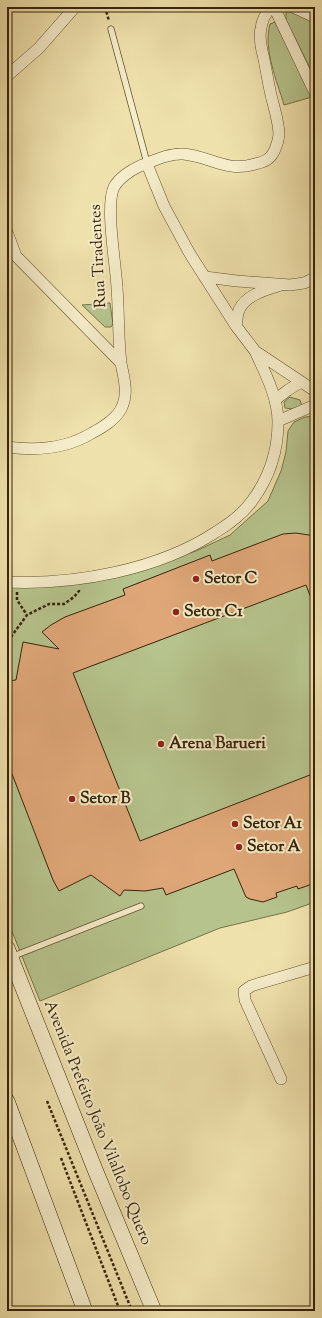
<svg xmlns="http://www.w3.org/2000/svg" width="322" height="1318" font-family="'Sorts Mill Goudy',serif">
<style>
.green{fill:#b6c38c;stroke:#76744a}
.building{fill:#dfa778;stroke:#372409}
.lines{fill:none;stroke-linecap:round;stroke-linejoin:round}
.lane-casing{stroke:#655332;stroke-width:7}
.street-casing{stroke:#655332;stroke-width:12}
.secondary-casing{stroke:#372409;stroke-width:16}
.path{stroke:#372409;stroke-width:2.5;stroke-dasharray:3 2;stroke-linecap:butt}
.lane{stroke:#f5ecc9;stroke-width:5.5}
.street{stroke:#f5ecc9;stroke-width:11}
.secondary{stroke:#f5ecc9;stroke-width:15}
.poi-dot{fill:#8f2418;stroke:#f5ecc9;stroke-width:1.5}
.labels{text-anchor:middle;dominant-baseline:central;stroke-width:4;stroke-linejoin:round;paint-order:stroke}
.street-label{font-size:16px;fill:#372409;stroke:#f5ecc9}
.poi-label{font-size:16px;font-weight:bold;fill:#372409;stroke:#f5ecc9;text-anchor:start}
</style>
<rect width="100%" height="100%" fill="#efe1ac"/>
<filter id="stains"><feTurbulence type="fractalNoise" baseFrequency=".005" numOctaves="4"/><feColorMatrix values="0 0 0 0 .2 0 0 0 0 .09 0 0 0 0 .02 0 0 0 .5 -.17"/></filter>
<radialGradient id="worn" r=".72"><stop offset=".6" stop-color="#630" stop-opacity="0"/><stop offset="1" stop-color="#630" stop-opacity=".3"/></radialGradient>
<path class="green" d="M289,9L315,22V78L286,20V12Z
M275,22L312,97L284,105C277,81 263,49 270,24Z
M110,303L113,324L111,327H105L82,305Z
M290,397L300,400L302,406L292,409L285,408L284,402Z
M315,416V902L287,912L220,928L40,1001L7,919V586L128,574L196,551L230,535L268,501L281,471L286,452L288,431L294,422L305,417Z"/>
<path class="building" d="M296,533L315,536V606H314L306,585L73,673L140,841L315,773V883L298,889L297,886L276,893L277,897L263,902L250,899L246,897L234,869L166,895L163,888L145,891L124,890L120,896L91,875L59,891L53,880L7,761V681L16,680L23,642L59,649L42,632L51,625L65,617L125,595L123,589L210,555L212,561L275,537L283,534Z"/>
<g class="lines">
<g class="lane-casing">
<path id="lane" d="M111,29L147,163
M11,957L141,906"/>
</g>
<g class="street-casing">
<path id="street" d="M274,7L315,93
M293,7L315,17
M7,76L39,48L75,7
M147,164L164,206L190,254L236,326L255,351L315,391
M7,232L16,256L121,363
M205,277L237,281L290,285L304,283L315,278
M236,326C237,321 237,315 239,310C245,296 264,290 278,286
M275,400L288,390L301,382
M278,421L315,405
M7,447C37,451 66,449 92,433C103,427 115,420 121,409C129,394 124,379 121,363C118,339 119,313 117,288C116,265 105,206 114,187C119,178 131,170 140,166C153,161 169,153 183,154C210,156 226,173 255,164C259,163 264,162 268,159C274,155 278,143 279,135C279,122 274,108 271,95C268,82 266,68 263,55C261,47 259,36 261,28C262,20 266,13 271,7
M7,582C75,585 158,570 216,532C229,524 243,514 252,501C269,478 278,451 278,422C278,397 265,373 255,351
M281,1079L245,1000L244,991L251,986L315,967"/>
</g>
<g class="secondary-casing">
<path id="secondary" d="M7,948L96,1172L154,1311
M7,1101L85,1311"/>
</g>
<path class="path" d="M105,7L109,21
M17,592V600L27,615
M7,646L8,641L27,615L49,604H64L74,597L79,591V589
M47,1101L132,1311
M61,1158L120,1311"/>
<use href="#lane" class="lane"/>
<use href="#street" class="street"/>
<use href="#secondary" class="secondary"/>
</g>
<g class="poi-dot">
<circle cx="196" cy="579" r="4"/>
<circle cx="176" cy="612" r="4"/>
<circle cx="161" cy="744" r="4"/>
<circle cx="72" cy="799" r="4"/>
<circle cx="235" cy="824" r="4"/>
<circle cx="239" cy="847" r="4"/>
</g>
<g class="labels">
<g class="street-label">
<text transform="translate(99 256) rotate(-93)">Rua Tiradentes</text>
<text transform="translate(97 1123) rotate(68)">Avenida Prefeito João Vilallobo Quero</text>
</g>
<g class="poi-label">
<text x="204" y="579">Setor C</text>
<text x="184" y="612">Setor C1</text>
<text x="169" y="744">Arena Barueri</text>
<text x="80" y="799">Setor B</text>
<text x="243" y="824">Setor A1</text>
<text x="247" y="847">Setor A</text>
</g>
</g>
<rect width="322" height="1318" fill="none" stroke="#efe1ac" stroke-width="24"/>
<rect x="8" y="8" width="306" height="1302" fill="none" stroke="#372409" stroke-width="2"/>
<rect x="12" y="12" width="298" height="1294" fill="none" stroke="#372409"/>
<rect width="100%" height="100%" filter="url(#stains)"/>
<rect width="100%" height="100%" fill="url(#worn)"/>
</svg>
